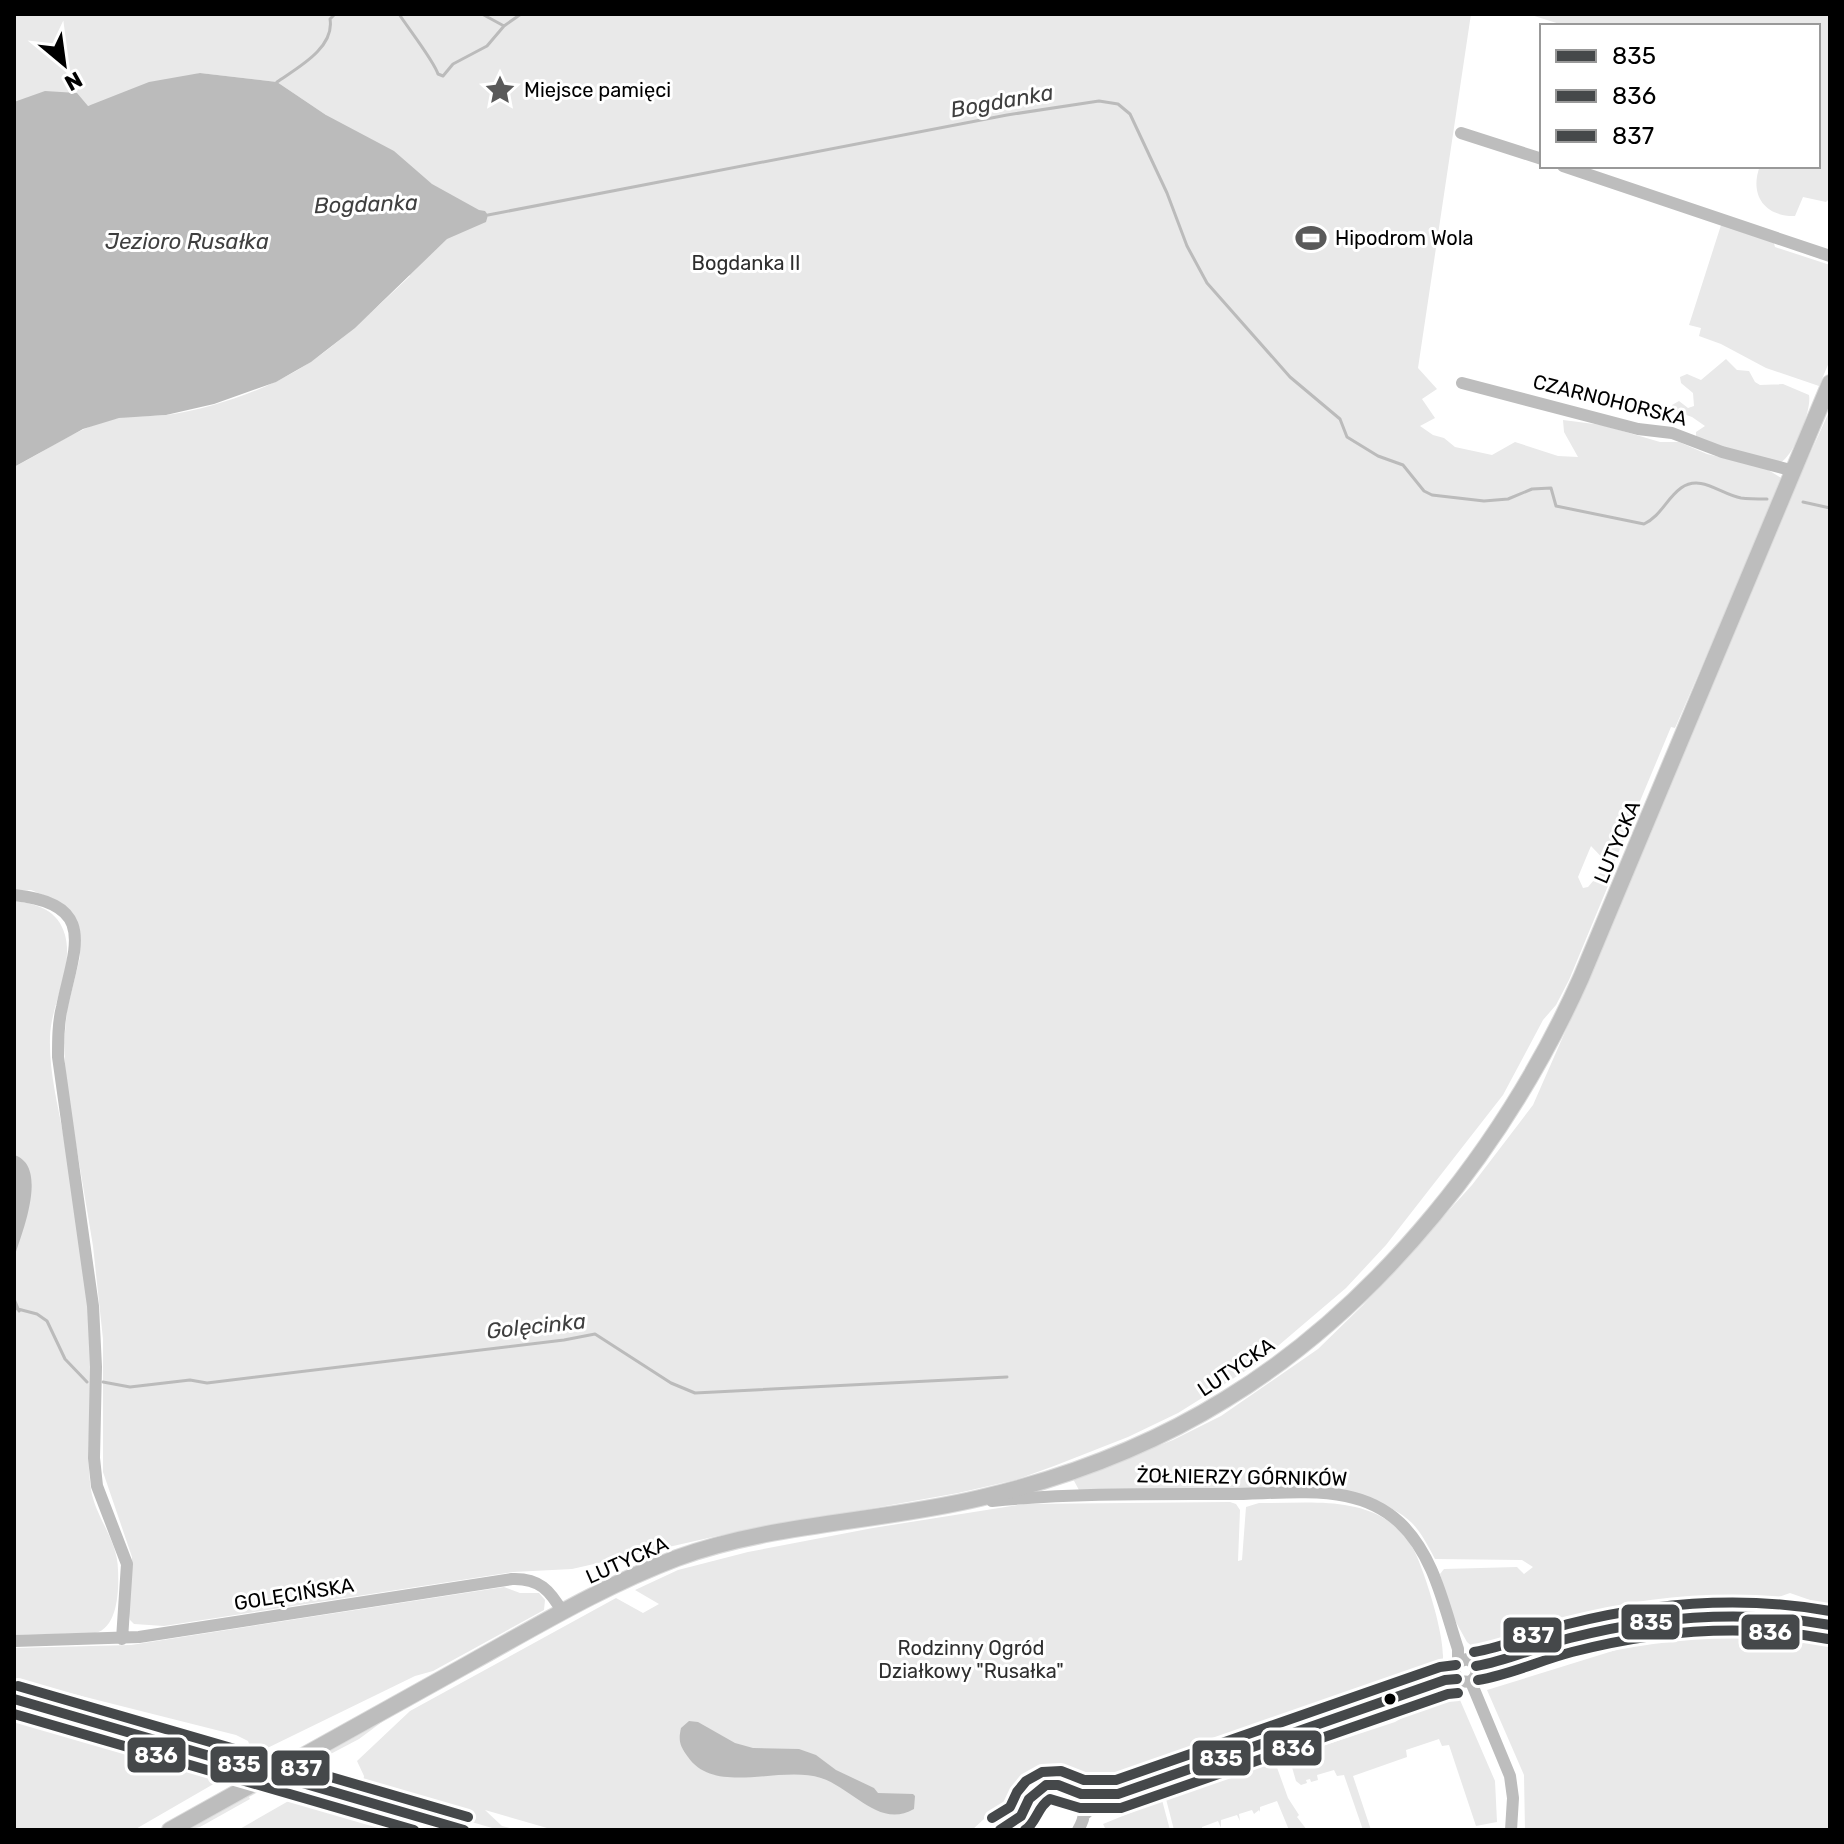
<svg xmlns="http://www.w3.org/2000/svg" width="1844" height="1844" font-family="Rubik,sans-serif">
<style>
.green{fill:#e9e9e9}
.water{fill:#bbb}
.lines{fill:none;stroke-linecap:round;stroke-linejoin:round}
.stream{stroke:#bbb;stroke-width:3}
.major-casing{stroke:#dbdbdb;stroke-width:18}
.minor{stroke:#bdbdbd;stroke-width:12}
.major{stroke:#bdbdbd;stroke-width:16}
.minor-bridge{stroke:#bdbdbd;stroke-width:12}
.bus-1-casing{stroke:#fff;stroke-width:16}
.bus-2-casing{stroke:#fff;stroke-width:16}
.bus-3-casing{stroke:#fff;stroke-width:16}
.bus-1{stroke:#45484a;stroke-width:10}
.bus-2{stroke:#45484a;stroke-width:10}
.bus-3{stroke:#45484a;stroke-width:10}
.bus-dot{fill:#000;stroke:#fff;stroke-width:3}
.labels{text-anchor:middle;dominant-baseline:central;stroke-width:6;stroke-linejoin:round;paint-order:stroke}
.poi-label{font-size:20px;fill:#000;stroke:#fff;text-anchor:start}
.park-label{font-size:20px;fill:#2e2e2e;stroke:#fff}
.street-label{font-size:20px;fill:#000;stroke:#fff}
.water-label{font-size:22px;font-style:italic;fill:#3f3f3f;stroke:#fff}
.line-badge{stroke:#fff;stroke-width:3}
.badge-label{font-size:22px;text-anchor:middle;font-weight:bold;fill:#fff}
</style>
<rect width="100%" height="100%" fill="#fff"/>
<path class="green" d="M14,14H1471L1418,368L1437,389L1422,399L1435,418L1420,426L1433,435L1444,438L1455,447L1492,455L1515,442L1558,456L1578,457L1564,432L1563,420L1602,425L1660,442H1679L1707,454L1765,468L1783,479L1675,728L1671,727L1612,868L1591,846L1578,877L1583,888L1588,887L1600,873L1606,875L1610,881L1569,980L1556,1005L1543,1020L1503,1095L1386,1245L1346,1288L1258,1363L1178,1413L1128,1437L1054,1466L1015,1480L958,1493L717,1536L572,1569L513,1572L164,1626L134,1624L130,1620L129,1612L132,1557L103,1472V1339L93,1246L66,1084L64,1043L67,1010L80,957V932L58,901L31,890H14V467C48,450 81,425 118,418C134,415 151,417 167,415C203,410 244,397 277,381C328,357 369,314 410,276L326,115L277,82L200,73L106,103L87,106L81,100L14,131Z
M1528,14H1830V198L1826,202L1803,197L1795,216C1764,217 1749,194 1760,166H1818V26H1566Z
M1722,222L1773,240L1775,247L1830,265V360L1819,386L1766,368L1721,344L1699,336L1701,328L1689,325Z
M1726,359L1737,370L1749,371L1755,382L1760,385L1783,384L1809,395C1812,410 1794,456 1780,463L1696,440V432L1705,426L1692,417L1672,410V405L1679,401L1688,408L1694,406L1693,393L1681,383L1680,377L1687,374L1701,380Z
M1830,410V1607L1790,1593L1758,1604L1666,1608L1555,1631L1492,1654L1480,1653L1467,1642L1452,1615L1440,1574L1444,1569L1517,1567L1524,1574L1533,1567L1522,1560L1435,1559C1415,1521 1411,1518 1373,1499L1079,1490L1073,1479L1173,1440L1221,1416L1318,1349L1363,1305L1472,1185L1533,1105L1611,927L1792,493Z
M14,901C38,904 58,910 65,935C74,968 51,1004 50,1037C49,1070 57,1101 63,1133C70,1175 76,1217 82,1260C89,1304 91,1348 91,1393C90,1427 86,1455 91,1490C96,1518 118,1541 118,1570C119,1590 118,1628 95,1633L14,1635Z
M1230,1502L1236,1504L1240,1510L1238,1561L1242,1560L1246,1507L1259,1503C1302,1504 1352,1496 1390,1522C1397,1527 1406,1538 1411,1545C1422,1561 1451,1651 1441,1667C1433,1680 1405,1684 1391,1689L1390,1685L1380,1688L1381,1692L1373,1695L1374,1699L1099,1786C1079,1789 1065,1758 1034,1776C1018,1786 1016,1804 1000,1812L1001,1816L984,1819L972,1830H554L485,1810L502,1826L518,1830H499L362,1790L364,1776L357,1761L410,1711L616,1598L643,1613L659,1604L635,1590L678,1570L748,1552L873,1528L1024,1504Z
M504,1587L520,1593H539L545,1600L544,1610L433,1671L415,1676L253,1755L248,1741L236,1735L14,1679V1648L131,1645Z
M1699,1634H1757L1830,1644V1830H1525L1524,1775L1487,1690L1632,1645Z
M1428,1692L1430,1696L1393,1718L1284,1754L1286,1746L1293,1738Z
M1451,1696H1457L1460,1700L1495,1781L1497,1822L1476,1826L1449,1745L1442,1746L1439,1739L1406,1750L1407,1757L1353,1776L1371,1830H1363L1344,1775L1337,1776L1334,1770L1317,1775L1318,1780L1311,1782L1310,1779L1306,1780L1307,1783L1301,1785L1296,1781L1289,1757L1395,1722L1426,1704Z
M14,1708L94,1736L208,1768L217,1782L134,1830H14Z
M386,1719L359,1739L249,1797L250,1799L200,1827L186,1830Z
M1256,1751L1272,1758L1185,1787L1184,1783L1208,1769Z
M1275,1762L1288,1798L1299,1815L1297,1817L1307,1830H1289L1277,1801L1260,1807V1812L1259,1810L1254,1814L1252,1810L1239,1814L1240,1821L1237,1815L1221,1820V1828L1218,1821L1202,1827V1830L1200,1828L1174,1830L1166,1799Z
M299,1795L421,1830H238Z
M1162,1800L1170,1830H1106L1103,1824Z"/>
<path class="water" d="M200,73L277,82L326,115L394,151L432,184L479,210L485,211L488,215L486,222L447,239L355,328L311,362L276,382L214,404L166,415L119,418L83,429L14,467V102L45,91L77,93L88,106L149,82Z
M14,1155C50,1166 21,1235 14,1258Z
M689,1721L698,1722L735,1743L753,1748L799,1749L816,1755L836,1770L874,1788L878,1793L913,1794L915,1796L914,1809C879,1829 854,1789 821,1778C780,1765 715,1796 688,1757C680,1746 678,1741 681,1728Z"/>
<g class="lines">
<path class="stream" d="M399,14C408,28 434,61 438,74L443,76L453,64L487,46L504,26
M482,14L504,26L521,14
M277,82C297,68 335,48 330,19L335,14
M488,215L1007,115L1099,101L1118,104L1130,114L1167,193L1187,246L1207,283L1290,377L1340,419L1347,437L1378,456L1403,465L1424,491L1432,495L1484,501L1508,499L1532,489L1551,488L1556,506L1644,524C1661,516 1666,499 1681,488C1701,474 1720,494 1741,498C1749,499 1759,499 1767,499
M1803,502L1830,508
M14,1299L19,1311
M14,1308L37,1314L47,1321L65,1359L87,1382
M103,1382L130,1387L190,1380L207,1383L564,1340L595,1334L671,1383L695,1393L1007,1377"/>
<g class="major-casing">
<path id="major" d="M170,1830C270,1774 370,1719 470,1663C537,1626 605,1585 677,1558C772,1523 881,1522 980,1498C1065,1478 1152,1445 1226,1399C1381,1304 1507,1143 1581,978L1830,383"/>
</g>
<path class="minor" d="M1461,133L1542,159
M1563,166L1830,256
M1462,383L1638,429L1672,433L1722,452L1794,471
M14,895C99,904 74,948 62,1007C58,1023 58,1040 58,1057L93,1306L96,1367L94,1458L97,1486L127,1564L122,1639
M992,1501C1071,1493 1150,1494 1230,1494C1266,1494 1311,1489 1346,1496C1366,1500 1385,1509 1400,1523C1434,1555 1444,1607 1458,1649V1662
M14,1641L139,1637L512,1579C539,1578 550,1590 563,1613
M1477,1672C1501,1656 1530,1649 1557,1642C1646,1617 1739,1605 1830,1625
M1471,1682L1510,1776L1513,1798L1511,1830
M14,1699L224,1761
M1076,1793L1116,1794
M338,1794L464,1830
M1084,1815L1094,1806L1118,1794L1445,1680L1471,1682L1477,1674L1474,1663L1467,1659L1458,1662L1454,1670L1457,1679
M1000,1830L1015,1822L1025,1809
M1029,1830C1002,1767 1110,1777 1078,1830"/>
<use href="#major" class="major"/>
<path class="minor-bridge" d="M224,1761L338,1794"/>
<g class="bus-1-casing">
<path id="bus-1" d="M1476,1666C1508,1661 1538,1646 1570,1638C1656,1616 1742,1609 1830,1625
M14,1699L464,1830
M1000,1830L1021,1816L1029,1799L1046,1785H1058L1081,1794H1118L1445,1680L1457,1679"/>
</g>
<g class="bus-2-casing">
<path id="bus-2" d="M1478,1680C1510,1675 1541,1660 1572,1652C1657,1630 1741,1623 1828,1639
M14,1714L414,1830
M1025,1830C1037,1822 1037,1807 1050,1799L1080,1808H1121L1448,1694L1458,1693"/>
</g>
<g class="bus-3-casing">
<path id="bus-3" d="M1474,1652C1506,1647 1537,1632 1568,1624C1655,1602 1741,1595 1830,1611
M18,1686L468,1817
M992,1818L1010,1807L1017,1792L1026,1781L1042,1772L1061,1771L1084,1780H1116L1440,1667L1456,1665"/>
</g>
<use href="#bus-1" class="bus-1"/>
<use href="#bus-2" class="bus-2"/>
<use href="#bus-3" class="bus-3"/>
</g>
<defs>
<g id="sight-bare" transform="scale(2.4)"><path d="M0-6L1.8-2.2L6-1.7L2.9 1.2L3.7 5.4L0 3.3L-3.7 5.4L-2.9 1.2L-6-1.7L-1.8-2.2Z" fill="#595959" stroke="#fff" stroke-width="2.5" paint-order="stroke"/></g>
<g id="stadium-bare" transform="scale(2.4)"><path d="M0-5a6.5 5 0 1 0 0 10a6.5 5 0 1 0 0-10ZM-3.5-1.8h7v3.6h-7Z" fill="#595959" stroke="#fff" stroke-width="2.5" paint-order="stroke"/></g>
</defs>
<g fill-rule="evenodd">
<use href="#sight-bare" x="500" y="90"/>
<use href="#stadium-bare" x="1311" y="238"/>
</g>
<circle class="bus-dot" cx="1390" cy="1699" r="7"/>
<g class="labels">
<g class="poi-label">
<text x="524" y="90">Miejsce pamięci</text>
<text x="1335" y="238">Hipodrom Wola</text>
</g>
<g class="park-label">
<text x="746" y="263">Bogdanka II</text>
<text x="971" y="1648">Rodzinny Ogród<tspan x="971" dy="23">Działkowy "Rusałka"</tspan></text>
</g>
<g class="street-label">
<text transform="translate(1610 400) rotate(14)">CZARNOHORSKA</text>
<text transform="translate(1617 842) rotate(-67)">LUTYCKA</text>
<text transform="translate(1236 1367) rotate(-34)">LUTYCKA</text>
<text transform="translate(1242 1477) rotate(1)">ŻOŁNIERZY GÓRNIKÓW</text>
<text transform="translate(627 1560) rotate(-24)">LUTYCKA</text>
<text transform="translate(294 1594) rotate(-9)">GOLĘCIŃSKA</text>
</g>
<g class="water-label">
<text transform="translate(1002 101) rotate(-10)">Bogdanka</text>
<text transform="translate(366 204) rotate(-2)">Bogdanka</text>
<text x="187" y="241">Jezioro Rusałka</text>
<text transform="translate(536 1326) rotate(-6)">Golęcinka</text>
</g>
</g>
<g class="line-badge">
<rect x="1620" y="1603" width="61" height="38" rx="8" fill="#45484a"/>
<rect x="1740" y="1613" width="61" height="38" rx="8" fill="#45484a"/>
<rect x="1502" y="1616" width="61" height="38" rx="8" fill="#45484a"/>
<rect x="1262" y="1729" width="61" height="38" rx="8" fill="#45484a"/>
<rect x="126" y="1736" width="61" height="38" rx="8" fill="#45484a"/>
<rect x="1191" y="1739" width="61" height="38" rx="8" fill="#45484a"/>
<rect x="209" y="1745" width="60" height="39" rx="8" fill="#45484a"/>
<rect x="270" y="1749" width="61" height="38" rx="8" fill="#45484a"/>
</g>
<g class="badge-label">
<text x="1651" y="1630">835</text>
<text x="1770" y="1640">836</text>
<text x="1533" y="1643">837</text>
<text x="1293" y="1756">836</text>
<text x="156" y="1763">836</text>
<text x="1221" y="1766">835</text>
<text x="239" y="1772">835</text>
<text x="301" y="1776">837</text>
</g>
<rect width="1844" height="1844" fill="none" stroke="#000000" stroke-width="32"/>
<rect x="1540" y="24" width="280" height="144" fill="#ffffff" stroke="#999999" stroke-width="2"/>
<rect x="1556" y="50" width="40" height="12" fill="#45484a" stroke="#999999" stroke-width="2"/>
<text x="1612" y="64" font-size="24" fill="#000000">835</text>
<rect x="1556" y="90" width="40" height="12" fill="#45484a" stroke="#999999" stroke-width="2"/>
<text x="1612" y="104" font-size="24" fill="#000000">836</text>
<rect x="1556" y="130" width="40" height="12" fill="#45484a" stroke="#999999" stroke-width="2"/>
<text x="1612" y="144" font-size="24" fill="#000000">837</text>
<g transform="translate(64 64) rotate(151)" stroke="#ffffff" stroke-width="6" paint-order="stroke">
<path d="M0-6L14 30L0 20L-14 30Z" fill="#000000"/>
<text y="-12" font-size="22" font-weight="bold" text-anchor="middle" fill="#000000">N</text>
</g>
</svg>
